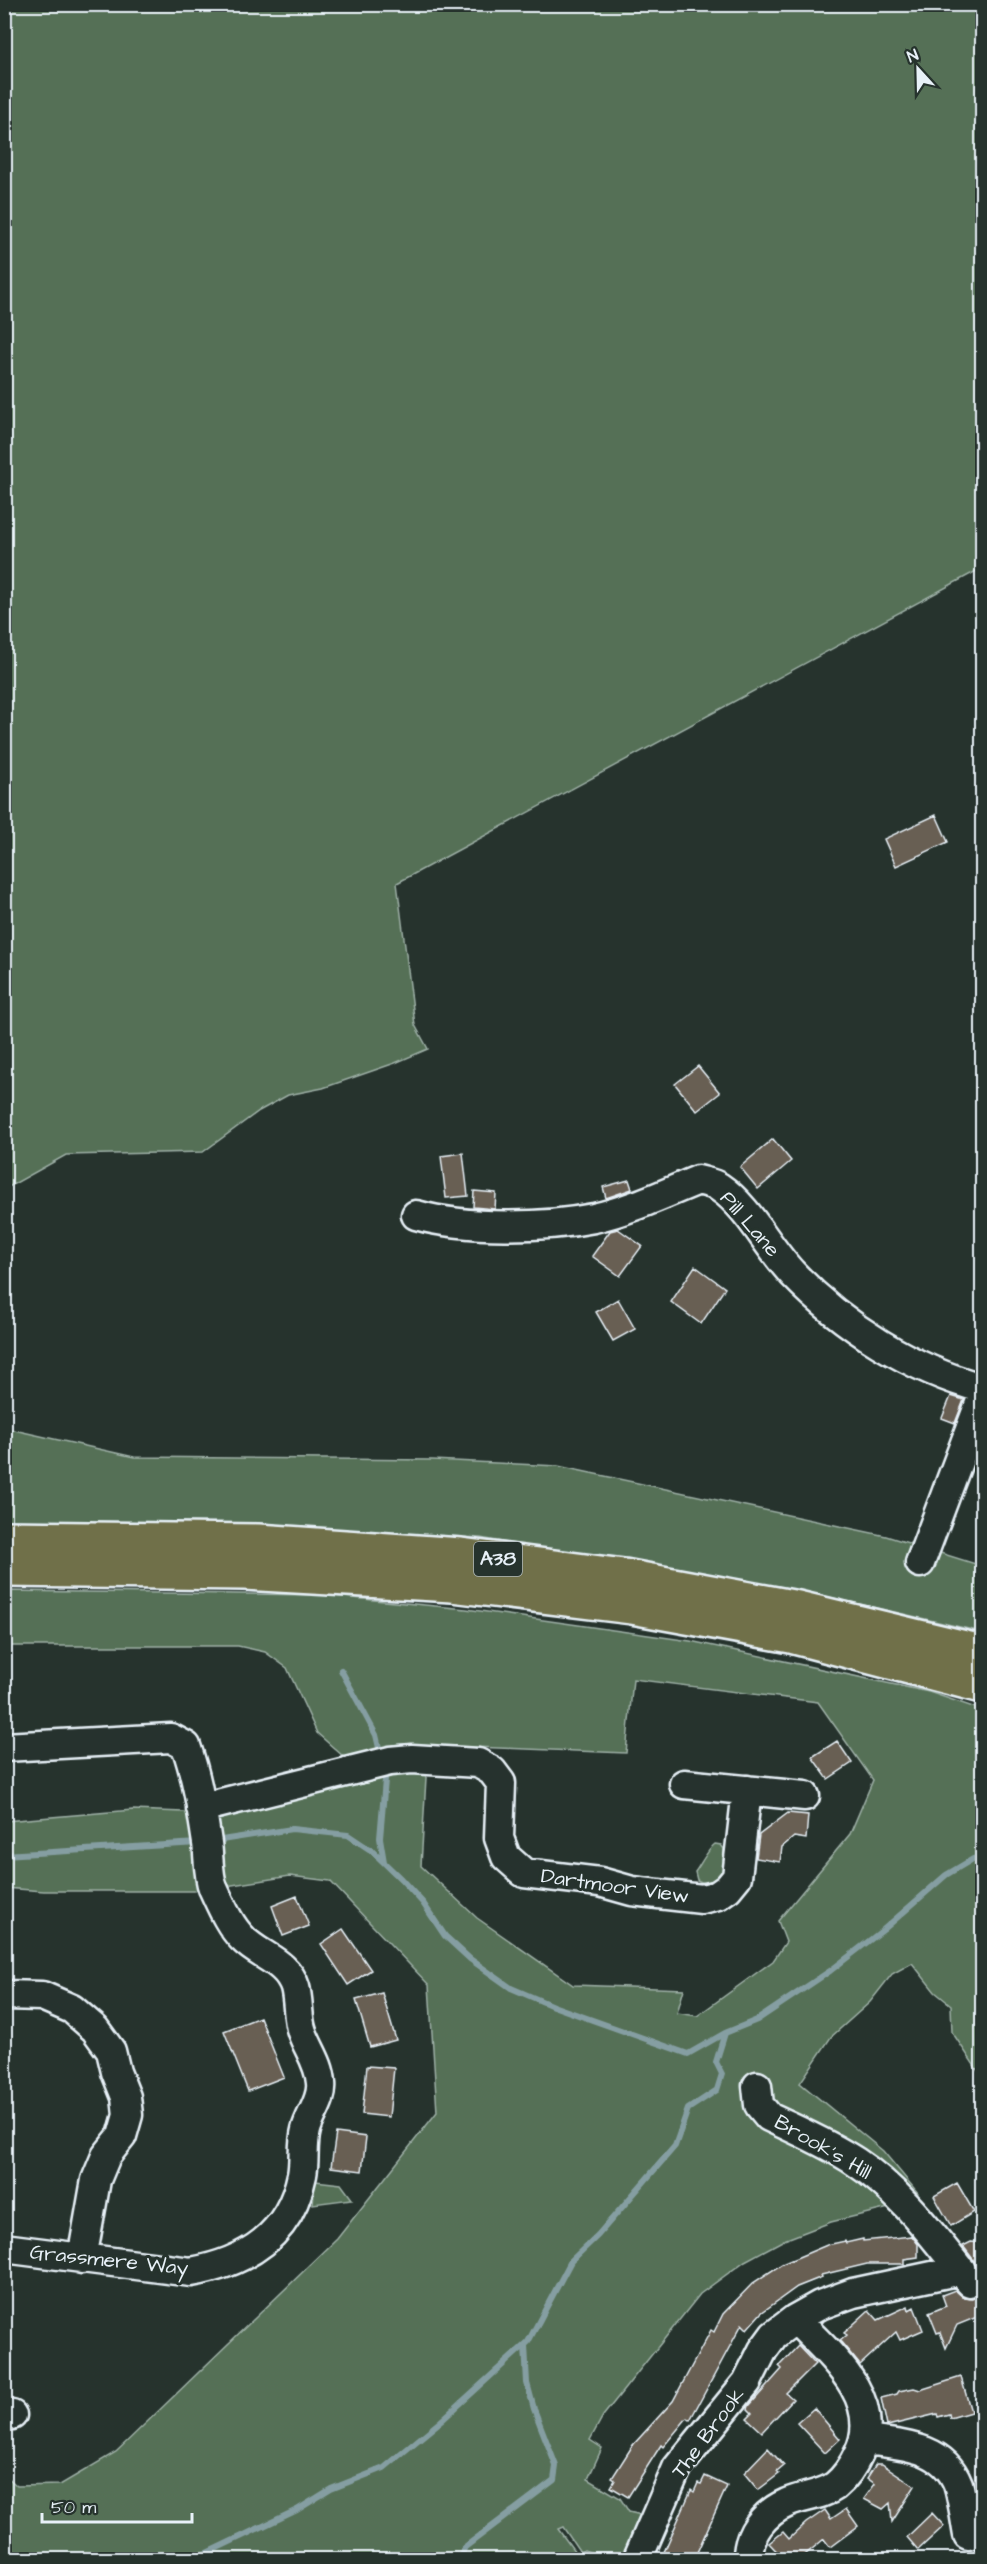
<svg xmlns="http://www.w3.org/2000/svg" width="987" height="2564" font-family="'Architects Daughter',sans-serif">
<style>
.green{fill:#557056;stroke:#9eb0a7;stroke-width:1.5}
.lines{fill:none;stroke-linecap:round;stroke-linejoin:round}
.stream{stroke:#859ea2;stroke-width:6}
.building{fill:#685e52;stroke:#e8f1f8;stroke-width:1.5}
.minor-casing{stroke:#e8f1f8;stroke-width:33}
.highway-casing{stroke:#e8f1f8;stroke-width:38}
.minor{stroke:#26332d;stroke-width:28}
.highway{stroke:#6f704a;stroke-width:33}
.labels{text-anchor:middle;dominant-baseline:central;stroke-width:6;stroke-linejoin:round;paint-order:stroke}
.shield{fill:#26332d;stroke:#aeb8bb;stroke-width:1.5}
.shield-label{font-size:20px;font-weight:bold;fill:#e8f1f8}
.street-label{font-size:21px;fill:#e8f1f8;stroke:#26332d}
</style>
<rect width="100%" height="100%" fill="#26332d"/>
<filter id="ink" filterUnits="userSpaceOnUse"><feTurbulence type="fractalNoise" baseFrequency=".0167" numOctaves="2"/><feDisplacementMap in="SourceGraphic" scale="12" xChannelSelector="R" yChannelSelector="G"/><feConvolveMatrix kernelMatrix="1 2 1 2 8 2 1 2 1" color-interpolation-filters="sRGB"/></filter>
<g filter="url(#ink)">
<path class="green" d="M5,4L982,5V568L397,883L415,1025L428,1049L395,1063L323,1088L288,1095L259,1111L203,1152L66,1155L5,1189Z
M5,1428L134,1457L432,1460L558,1466L886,1536L982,1566V1632L820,1595L480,1538L213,1523H5Z
M5,1591L322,1595L466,1609L690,1641L929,1692L982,1710V2077L952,2032L951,2005L935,1992L912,1963L892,1974L870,2002L831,2037L800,2083L883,2151L918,2193L889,2208L831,2222L784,2240L745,2261L700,2294L603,2416L590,2440L602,2448L588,2479L620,2498L629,2512L654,2518L637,2559H609L584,2550L580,2552L563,2527L558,2529L575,2552L564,2559H5L4,2474L17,2486L60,2485L116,2452L337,2239L437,2112L429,1985L330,1881L290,1876L193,1891H44L5,1888V1821L133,1810L183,1812L427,1760L421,1866L477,1918L573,1985L684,1989L677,2013L697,2016L773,1961L786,1942L778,1921L850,1834L873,1780L818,1702L633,1679L626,1753L399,1744L344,1757L317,1733L287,1668L265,1652L238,1646H5Z
M715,1844L721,1845L724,1849L722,1875L719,1880C710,1883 705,1885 697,1880L695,1872C700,1865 709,1848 715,1844Z
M315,2181L341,2184L352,2199L313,2204Z"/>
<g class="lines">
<path class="stream" d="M341,1670L376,1735L380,1752
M215,1841L292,1829L348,1835L372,1851L401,1879L423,1903L445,1936L470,1959L511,1988L553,2006L688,2054L725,2033
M4,1855L198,1843
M384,1862L380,1838L385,1780
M192,2560L297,2510L331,2489L384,2468L441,2421L528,2342L571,2261L598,2235L675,2146L688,2109L717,2090L722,2074L716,2062L725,2033L757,2020L830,1971L883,1930L946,1875L973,1859L982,1857
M459,2560L465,2547L554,2480L556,2466L534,2409L527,2383L525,2345"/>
</g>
<path class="building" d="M936,815L948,842L896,866L884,839Z
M698,1066L720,1093L697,1111L675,1084Z
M773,1139L791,1161L758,1189L740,1167Z
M463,1153L468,1196L446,1198L441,1156Z
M629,1180L632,1189L606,1198L603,1187Z
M474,1191L496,1193L495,1209L473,1207Z
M618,1229L642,1246L620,1276L592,1256L610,1231Z
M695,1266L725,1288L701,1324L671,1302Z
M618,1299L635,1329L613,1341L596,1312Z
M951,1396L964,1400L955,1423L942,1418Z
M837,1741L852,1763L828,1779L812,1757Z
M788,1813L808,1815L806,1839L794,1837L782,1847L780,1862L756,1858L759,1835Z
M297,1896L309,1926L283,1936L272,1906Z
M343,1929L371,1970L348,1985L321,1944Z
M382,1993L396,2040L370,2047L356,2000Z
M260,2017L284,2077L248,2091L224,2031Z
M367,2066L394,2068L389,2117L362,2114Z
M336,2133L366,2137L362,2171L331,2167Z
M957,2183L974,2212L951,2226L934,2196Z
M912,2236L918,2244V2257L904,2259V2264H867L821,2275L822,2277L797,2287L761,2313L747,2329L742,2324L690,2420L687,2418L663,2447L661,2445L628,2497L611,2487L615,2480L612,2478L633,2445L673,2401L711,2330L714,2332L723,2314L753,2283L782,2264L827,2245L845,2241L846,2243L863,2239V2241Z
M971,2242L982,2243V2271L963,2246Z
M955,2290L963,2297L972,2298L982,2292V2315L957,2325L946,2348L940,2332L937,2333L929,2313L946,2306L942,2295Z
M908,2306L909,2310L914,2307L923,2330L900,2340L896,2332L860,2365L840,2341L847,2335L844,2333L869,2310L878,2320Z
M798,2346L815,2364L786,2393L793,2399L762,2432L747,2418L752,2413L748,2409L749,2406L782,2369L779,2366Z
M961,2377L971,2412L950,2418L949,2414L938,2417L937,2414L887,2426L881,2398L897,2394L899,2391L914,2388L920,2390Z
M814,2408L840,2439L825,2453L797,2423Z
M768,2448L784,2466L777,2472L779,2474L758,2490L744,2473Z
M876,2464H882L915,2486L892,2522L890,2503L883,2509L864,2499L875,2484L867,2478Z
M705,2476L727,2486L694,2559H661L688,2497L691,2490L694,2492L698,2483L701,2484Z
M846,2509L858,2526L830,2547L824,2539L800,2559H784L769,2543L783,2532L789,2539L806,2523L825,2510L831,2519Z
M932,2513L944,2526L918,2550L907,2537Z"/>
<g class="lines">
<g class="minor-casing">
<path id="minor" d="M416,1215C466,1229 543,1228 594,1218C630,1210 664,1194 698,1180C704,1182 713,1183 719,1187C750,1208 767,1247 793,1274C844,1327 911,1369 982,1388
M920,1563L982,1398
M4,1747L171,1738L186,1746C197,1777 202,1810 207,1843C209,1857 208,1875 213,1888C221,1905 229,1925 243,1939C259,1956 287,1961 295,1987C299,2002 297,2018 302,2032C308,2049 320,2064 321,2083C323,2100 310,2114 306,2130C302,2145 305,2160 302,2175C290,2235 247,2262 191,2272L4,2248
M684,1784L805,1796
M201,1808L390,1761L412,1759L478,1763L492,1771L501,1783L499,1838L506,1857L524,1873L600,1882L632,1891L702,1899L718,1895L728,1888L737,1877L747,1790
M4,1995L42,1996L72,2009L95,2029L111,2051L116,2072L126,2097L128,2115L122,2136L106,2156L96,2180L82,2259
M757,2086L759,2105L769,2117C798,2131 829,2144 856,2162C903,2193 935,2239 970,2282
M4,2414L12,2415
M865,2440C900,2445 943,2445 958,2484C963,2500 965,2519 968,2535
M637,2560L677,2468L747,2382L763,2350L774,2335L795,2319L820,2305L853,2293L961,2270
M748,2560C747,2534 764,2513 787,2503C802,2496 821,2496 835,2486C846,2477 853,2466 859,2453C885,2399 829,2354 795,2319"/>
</g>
<g class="highway-casing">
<path id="highway" d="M4,1538L258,1541L461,1555L624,1576L798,1608L982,1652
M4,1570L244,1573L452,1585L632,1607L791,1636L982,1686"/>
</g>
<use href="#minor" class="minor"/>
<use href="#highway" class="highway"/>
</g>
</g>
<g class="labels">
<rect class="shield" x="474" y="1542" width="48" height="34" rx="4.5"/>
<g class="shield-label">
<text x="498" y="1559">A38</text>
</g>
<g class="street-label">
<text transform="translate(750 1224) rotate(49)">Pill Lane</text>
<text transform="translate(615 1886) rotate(8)">Dartmoor View</text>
<text transform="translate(823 2147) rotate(30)">Brook's Hill</text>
<text transform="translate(109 2260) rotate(6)">Grassmere Way</text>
<text transform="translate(708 2433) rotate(-53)">The Brook</text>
</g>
</g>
<rect width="987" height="2564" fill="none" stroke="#26332d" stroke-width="24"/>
<rect x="12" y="12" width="963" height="2540" fill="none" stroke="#e8f1f8" stroke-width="2" filter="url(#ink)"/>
<g transform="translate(918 69) rotate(338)" stroke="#26332d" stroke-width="4.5" paint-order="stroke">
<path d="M0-4.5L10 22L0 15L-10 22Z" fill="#e8f1f8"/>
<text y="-9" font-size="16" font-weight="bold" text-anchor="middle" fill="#e8f1f8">N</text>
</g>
<path d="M42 2513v9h150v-9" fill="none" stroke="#e8f1f8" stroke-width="3"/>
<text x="51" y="2513" font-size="18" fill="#e8f1f8" stroke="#26332d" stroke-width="4.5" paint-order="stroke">50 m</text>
</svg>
